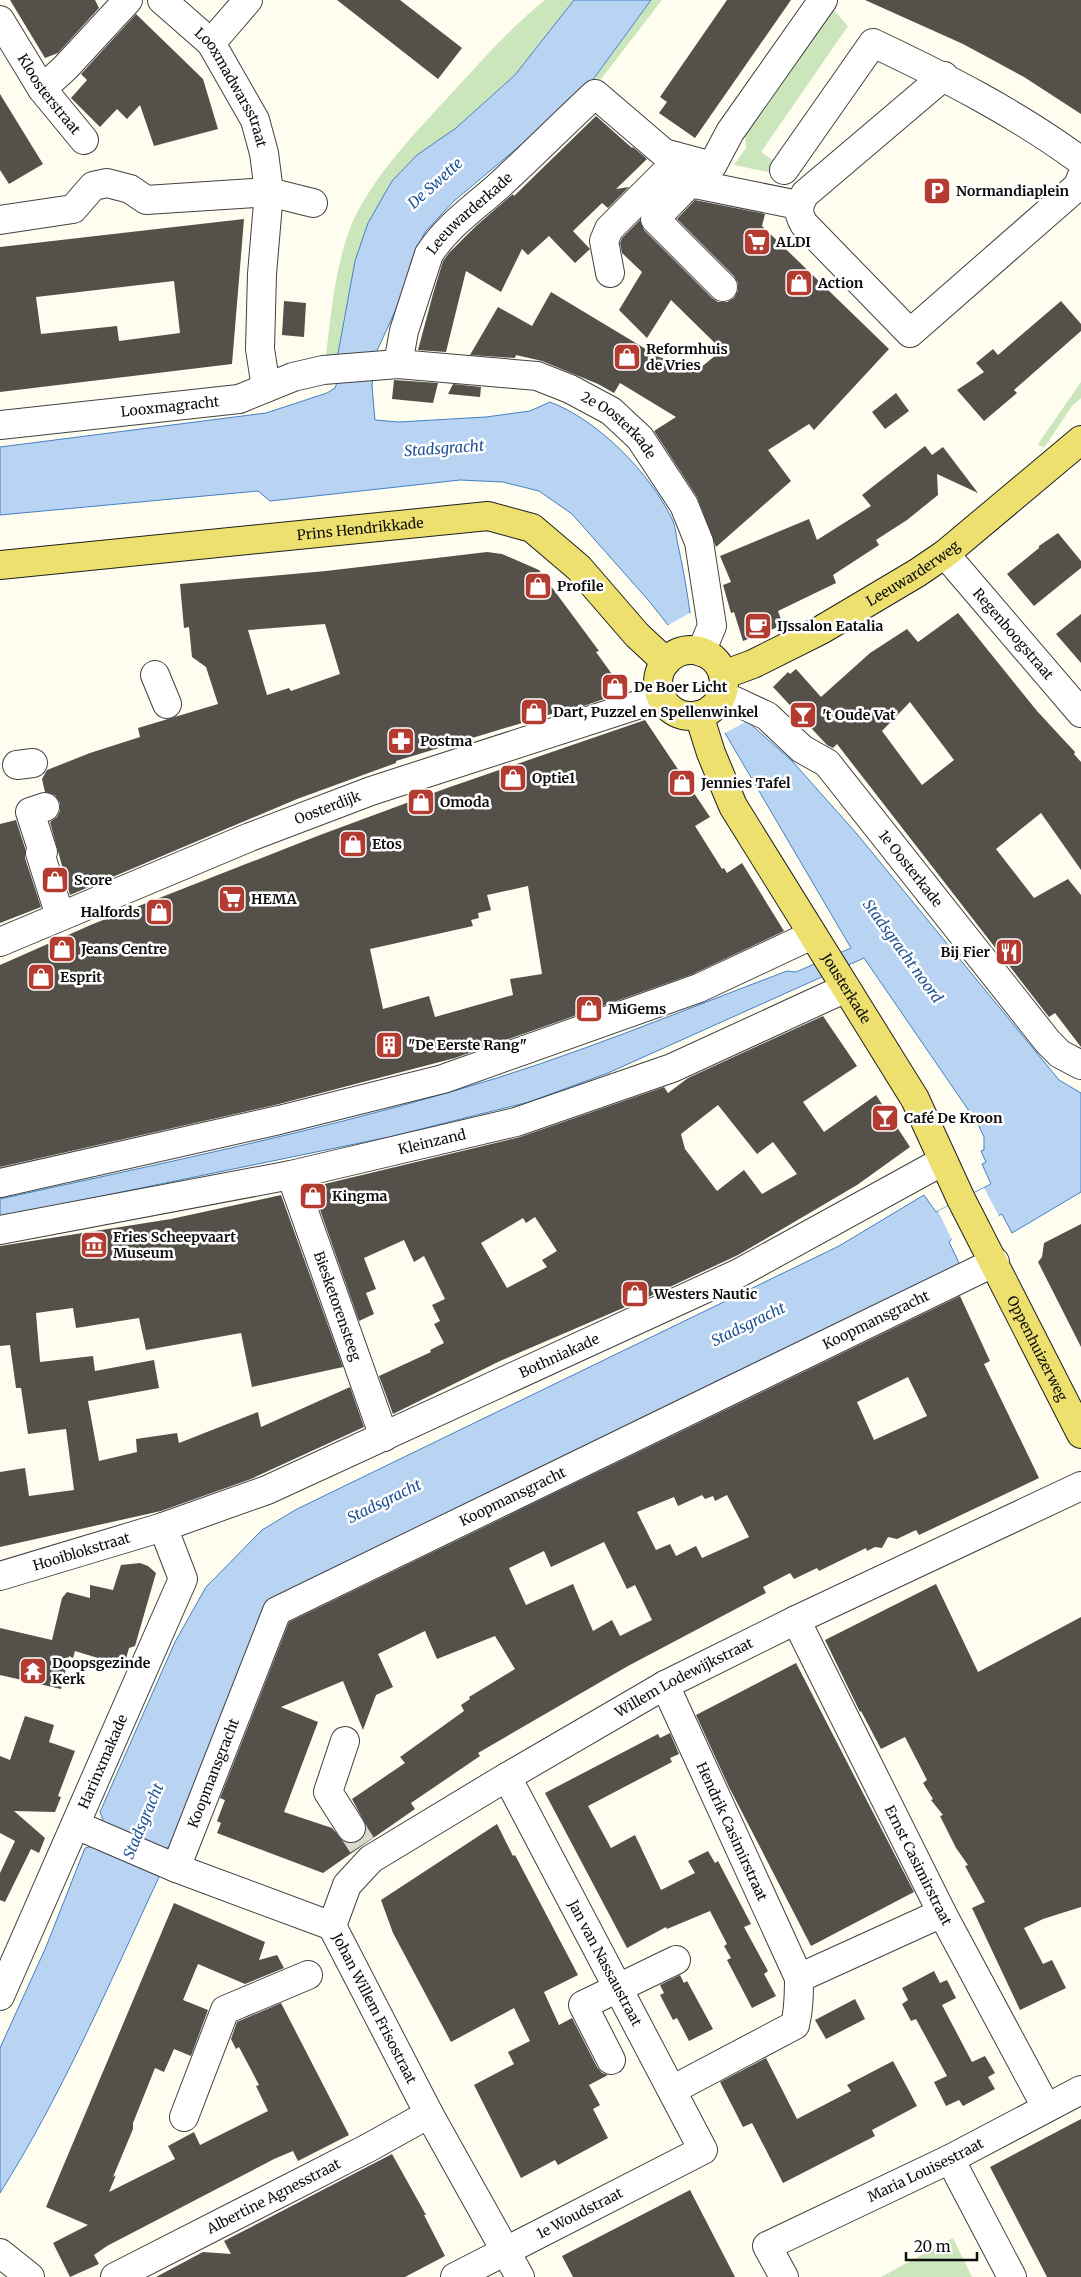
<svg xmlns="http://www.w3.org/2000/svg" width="1081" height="2277" font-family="Merriweather,serif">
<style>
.green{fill:#cce6bb}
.water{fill:#b8d4f2;stroke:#4480c3}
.pier{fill:#fefdf0}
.building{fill:#56504b;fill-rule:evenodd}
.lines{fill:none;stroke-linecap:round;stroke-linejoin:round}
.minor-tunnel{stroke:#dad9ce;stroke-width:28;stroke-dasharray:28 14;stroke-linecap:butt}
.minor-casing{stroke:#414141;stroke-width:30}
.major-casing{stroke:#1f1f1f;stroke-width:30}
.minor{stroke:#fff;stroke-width:28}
.major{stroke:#eee06f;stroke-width:28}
.labels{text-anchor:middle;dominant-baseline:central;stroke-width:5;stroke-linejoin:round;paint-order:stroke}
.street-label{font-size:14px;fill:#0e0e0e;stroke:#fff}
.poi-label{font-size:14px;font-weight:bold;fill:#0e0e0e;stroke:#fff;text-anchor:start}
.water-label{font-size:15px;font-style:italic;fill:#205396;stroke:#fff}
</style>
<rect width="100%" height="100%" fill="#fefdf0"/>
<path class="green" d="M545,0H574L515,75L456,128L417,155L355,261L337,359L326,356C331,313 335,267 351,226C371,178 416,132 451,94C481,61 510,28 545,0Z
M651,0H662L598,83L592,82Z
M831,7L848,26L761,152L780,165L773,172H768L734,165L746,148L744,125Z
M1081,382V398L1072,406L1044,448L1038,444Z
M953,2238L972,2277H881Z"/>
<path class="water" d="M574,0H651L584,92L454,201L425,232L412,259L403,294L375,355L372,386L375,420L399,422L486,417L530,411L550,402C598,420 650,473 672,519C676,527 676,537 678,545C683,568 687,590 690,613L688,615L745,722L747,721L792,761L857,834L1059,1080L1081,1093V1192L1012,1233L1002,1214L952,1239L949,1242L960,1265L646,1416L269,1603L173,1842C163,1850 156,1865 159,1877C109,1984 63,2093 0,2193V2048L46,1947L85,1848L93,1846L103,1820L100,1812L175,1642L206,1587L262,1530L297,1509L839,1246L924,1195L936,1212L991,1184L982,1164L986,1162L981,1151L984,1150V1137L978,1124L864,958L608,1073L529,1102L389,1137L0,1217V1199C153,1165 307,1134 457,1090C569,1058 678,1012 787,971L796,972L851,948L725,733L726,732L669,625H668L649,601L572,514L539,491L503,482L460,480L270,501L258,491L0,515V447L266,413L327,393L335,388L338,380L337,359L355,261L368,223L392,181L417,155L456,128L515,75Z"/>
<path class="pier" d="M690,613L747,721L725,733L668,625Z
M984,1188L999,1216L952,1240L938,1211Z"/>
<path class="building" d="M10,0H95L99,8L58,53L45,58Z
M337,0H400L462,48L438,79Z
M727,0H791L695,138L659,113L667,102L660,97Z
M865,0H1081V114L1024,77L963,44Z
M136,14L203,79L218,129L154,146L140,105L127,119L117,109L100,127L71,98L87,80L81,74Z
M0,94L43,164L9,184L0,170Z
M596,116L632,148L633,147L647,159L616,189L629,187L608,208L602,203L573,231L590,249L575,263L549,236L528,255L522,249L501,292L466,271L446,352L418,350L433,294L443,261L449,253L476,226L513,194L514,196Z
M695,200L765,214L762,226L889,349L814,430L809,424L768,450L791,481L716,547L697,497L654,431L676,417L620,383L614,393L598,384L542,361L516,355L515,358L470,355L498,307L532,326L551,292L659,357L699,369L722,350L671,300L647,338L619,310L642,272L622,253L620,243L622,238L640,220L644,230L712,298L718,302H727L734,298L738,291V283L734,276L677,219Z
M244,219L232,364L0,392V247ZM174,281L180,333L119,341L117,326L41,334L36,297Z
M284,301L306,303L304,337L282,335Z
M1061,301L1081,324V331L1014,390L1017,393L984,421L957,390L984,372L976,363L993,349L998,355Z
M394,380L438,383L433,403L392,399Z
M453,384L481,387L480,397L448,394Z
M896,393L909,411L885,429L872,412Z
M925,446L932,455L943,447L978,493L937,474L938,495L907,520L876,540L879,545L833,575L836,583L778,611L783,625L743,641L734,612L731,613L723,585L731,582L720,556L809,519L817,540L871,506L862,495Z
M1058,533L1081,561V568L1034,606L1007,574L1039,548V546Z
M487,552L502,554L539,570L599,651L596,652L622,688L607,698L569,711L568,709L396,761V763L297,799L70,895L50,822L57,817L60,811V803L55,795L45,792L42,779L47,770L90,753L140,737L138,728L218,704L206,667L192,657L189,627L184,628L180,584L326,571ZM325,624L340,674L291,691L289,688L267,695L248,630Z
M958,613L1037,711L1075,752L1074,754L1081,762V870L1041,813L996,849L1034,898L1068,879L1081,895V1047L1055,1013L1049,1017L837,744L833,748L827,745L773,687L788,672L790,674L796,669L821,697L870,653L907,629L918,642ZM910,702L954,760L922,785L882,731Z
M1081,614V663L1056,634Z
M645,720L710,817L695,826L722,869L724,868L727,873L742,863L784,931L693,974L455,1058L275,1105L0,1167V965L93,924L320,835L447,788ZM528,886L542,974L510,979L513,995L435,1017L429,996L383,1009L370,949L473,926L471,920L479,918L478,913L491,910L487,895Z
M16,820L25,848V858L41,907L0,923V824Z
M823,1016L857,1066L803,1102L824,1132L876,1095L910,1147L857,1185L738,1255L644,1299L500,1361L393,1414L379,1376L431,1352L430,1350L444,1343L434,1324L440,1321L432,1305L445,1299L424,1256L414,1262L404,1240L364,1258L376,1289L366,1293L374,1314L359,1321L312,1187L520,1137L664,1087L668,1093L688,1078ZM718,1105L757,1154L773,1142L797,1174L762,1194L744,1170L717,1191L685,1149L681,1134ZM535,1217L557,1251L542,1260L547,1267L507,1288L481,1243L523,1218L526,1223Z
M281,1195L343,1367L252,1387L241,1333L146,1350L139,1318L76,1328L73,1308L36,1313L40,1362L93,1356L95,1371L154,1360L159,1388L88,1401L99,1461L137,1452L136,1439L177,1433L179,1443L258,1412L261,1427L350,1387L364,1427L251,1479L161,1511L0,1547V1472L25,1468L29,1496L74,1490L66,1429L28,1434L21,1388H16L10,1345L0,1346V1246L171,1219Z
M1081,1224V1347L1038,1262L1042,1257L1044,1243Z
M960,1296L990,1361L984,1364L1039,1478L919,1535L916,1530L897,1539L888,1537L882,1548L875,1547L867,1551L866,1548L819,1571L817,1568L794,1579L790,1573L763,1587L766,1593L628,1666L478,1753L480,1756L411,1803L415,1809L323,1873L217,1833L221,1823L217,1821L225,1800L220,1798L289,1622ZM908,1377L927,1416L874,1440L857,1402ZM702,1495L705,1499L713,1496L715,1501L727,1495L749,1537L702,1558L696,1546L676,1556L670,1544L656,1550L637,1512L674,1497L678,1506ZM604,1542L627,1589L635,1585L652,1620L620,1636L612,1620L593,1631L573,1584L526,1605L509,1568L544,1551L551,1567ZM425,1631L437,1659L495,1636L515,1669L469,1697L470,1699L461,1705L464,1711L400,1757L405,1763L352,1799L367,1827L365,1835L359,1841L352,1844L344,1842L332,1828L284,1812L318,1722L281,1707L343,1681L363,1730L376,1695L393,1687L378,1654Z
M140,1563L148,1566L156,1573L135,1646L129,1648L124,1666L75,1651L73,1658L69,1656L61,1689L0,1675V1628L52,1640L62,1598L67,1592L90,1598V1585L113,1590L121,1565Z
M936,1584L978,1672L1081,1617V1907L1043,1919L1024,1928L1043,1964L1052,1960L1066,1988L1020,2010L972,1908L985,1902L965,1866L968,1865L956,1848L940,1816L943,1815L931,1800L933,1799L923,1783L927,1780L905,1737L881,1749L861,1711L860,1712L825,1640Z
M796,1663L914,1892L811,1946L729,1787L696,1715Z
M25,1716L54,1725L49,1742L75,1751L58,1796L61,1797L55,1812L14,1811L45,1838L39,1853L31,1849L5,1902L0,1900V1873L15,1841L0,1833V1756L10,1760Z
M670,1733L679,1754L670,1758L672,1762L588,1806L611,1848L635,1835L661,1890L695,1873L688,1861L708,1851L715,1863L718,1861L751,1924L744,1927L768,1971L764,1974L776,1996L752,2008L727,1960L731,1958L724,1946L727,1944L710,1911L667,1929L666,1927L627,1948L545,1793L658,1734L660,1738Z
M497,1824L513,1856L515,1855L578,1975L544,1992L559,2025L572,2018L597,2067L602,2073L608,2075L589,2085L600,2105L593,2109L608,2138L558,2165L555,2160L521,2178L474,2085L514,2064L508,2052L530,2041L514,2008L451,2042L393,1933L381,1900Z
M174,1903L265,1942L259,1960L277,1955L284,1968L245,1984L198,1964L183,2000L208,2010L191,2056L174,2049L164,2072L155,2068L133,2123V2129L113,2177L116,2175L109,2192L175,2159L168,2146L194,2132L200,2145L268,2111L256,2086L259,2085L239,2047L236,2049L231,2039L237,2022L281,2003L349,2135L298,2161L293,2151L274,2159L107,2246L94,2255L99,2264L70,2277L53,2243L88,2225L46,2207Z
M934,1971L940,1983L947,1980L956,1998L942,2005L972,2062L985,2056L995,2073L988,2077L995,2089L963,2106L959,2100L946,2106L934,2082L947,2076L916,2019L911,2021L902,2004L908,2000L902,1988Z
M680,1975L684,1983L687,1981L713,2029L689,2041L677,2018L673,2020L660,1995L664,1993L660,1985Z
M855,1999L865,2019L826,2039L815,2020Z
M766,2058L797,2119L851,2091L847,2085L893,2061L917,2106L872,2130L875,2136L783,2183L752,2123L743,2127L720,2082Z
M1081,2119V2277H1047L990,2167Z
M392,2154L426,2215H424L445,2256L405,2277H156L203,2252L231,2254L224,2241Z
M690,2190L735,2277H573L562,2256Z"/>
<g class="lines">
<path class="minor-tunnel" d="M351,1828L362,1845"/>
<g class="minor-casing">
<g id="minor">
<path id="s1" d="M162,0L211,43L255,120L264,153L269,192L262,274L260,349L266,388"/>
<path id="s2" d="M0,20L42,89L84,140"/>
<path d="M211,43L248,0"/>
<path d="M944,76L805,194C798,206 797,212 804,224L910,333L1078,186L1081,178"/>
<path d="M42,89L65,68L128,0"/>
<path d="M784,170L873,43C945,77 1016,113 1081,161"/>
<path d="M0,220L73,209L93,186L107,183L130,189L146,200L269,192L313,203"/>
<path d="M610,273L604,241L609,229L666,172L689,161"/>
<path d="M723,287L655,219L690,183L798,205"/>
<path id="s3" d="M398,364L404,331L429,254C449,223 480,204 506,179C536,151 565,122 595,94L664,153L712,166L730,132L823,0"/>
<path id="s4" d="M0,425L239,399L293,377L323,370L398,364L537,376L570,389L611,411L640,438L684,505L699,542L712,626L701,652"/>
<path id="s5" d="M945,554L1081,713"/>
<path d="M155,675L167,704"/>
<path id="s6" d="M722,695L767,716L802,749L827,763L1048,1042L1060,1054L1081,1065"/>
<path d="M17,765L33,763"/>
<path d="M45,807L30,812L43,852L40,853L60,916"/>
<path id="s7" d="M0,942L250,837L371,791L662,697"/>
<path id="s8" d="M291,1175L384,1437"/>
<path d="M0,1183L279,1120L443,1079L699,988L812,935"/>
<path id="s9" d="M0,1230L291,1175L516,1122L672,1068L846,988"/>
<path id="s10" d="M0,1576L163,1527L267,1490L739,1273L943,1161"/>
<path id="s11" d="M796,1620L942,1913L1046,2107"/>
<path id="s12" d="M665,1685L799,1978C799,1994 799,2009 795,2025L672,2090"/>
<path d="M345,1741L328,1792L351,1828"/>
<path id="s13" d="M76,1825L176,1868L332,1926L429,2114L520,2277"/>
<path id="s14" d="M176,1868L277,1611L995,1262"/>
<path id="s15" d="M332,1926L347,1885L371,1859L500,1781L665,1685L796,1620L1081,1486"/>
<path d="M799,1978L942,1913"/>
<path id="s16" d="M0,1996L183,1579L163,1527"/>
<path d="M611,2060L583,2005L676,1960"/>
<path d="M184,2117L225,2010L308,1975"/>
<path d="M950,2159L1012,2277"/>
<path d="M0,2253L30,2277"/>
<path id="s17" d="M115,2277L368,2148L429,2114"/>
<path id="s18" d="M455,2277L703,2150L507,1777"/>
<path id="s19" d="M784,2277L767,2246L950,2159L1081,2090"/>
</g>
</g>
<g class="major-casing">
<g id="major">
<path id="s20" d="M0,565L488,516L532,528L579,568L637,635L666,662"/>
<circle cx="691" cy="683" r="33"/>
<path id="s21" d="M723,675L753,664L821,630L917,573L945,554L1081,440"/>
<path id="s22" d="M699,715L711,753L733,806L915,1099L961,1199L1081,1434"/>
</g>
</g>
<use href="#minor" class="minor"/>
<use href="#major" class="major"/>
</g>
<defs>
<g id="parking-square" transform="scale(1.4375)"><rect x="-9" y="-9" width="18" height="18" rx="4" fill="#b43b30" stroke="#fff"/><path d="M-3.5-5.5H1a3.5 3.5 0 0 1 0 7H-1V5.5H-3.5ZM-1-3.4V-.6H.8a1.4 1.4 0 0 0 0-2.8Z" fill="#fff"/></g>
<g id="supermarket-square" transform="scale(1.4375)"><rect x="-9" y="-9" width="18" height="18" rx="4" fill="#b43b30" stroke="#fff"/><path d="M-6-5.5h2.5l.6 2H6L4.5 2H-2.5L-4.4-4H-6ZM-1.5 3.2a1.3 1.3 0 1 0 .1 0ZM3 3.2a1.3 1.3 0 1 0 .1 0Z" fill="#fff"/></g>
<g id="shop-square" transform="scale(1.4375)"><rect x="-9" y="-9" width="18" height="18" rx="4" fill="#b43b30" stroke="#fff"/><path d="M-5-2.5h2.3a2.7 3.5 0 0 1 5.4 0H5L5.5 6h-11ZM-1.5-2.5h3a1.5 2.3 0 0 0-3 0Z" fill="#fff"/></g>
<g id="cafe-square" transform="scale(1.4375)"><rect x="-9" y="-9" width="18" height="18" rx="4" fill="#b43b30" stroke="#fff"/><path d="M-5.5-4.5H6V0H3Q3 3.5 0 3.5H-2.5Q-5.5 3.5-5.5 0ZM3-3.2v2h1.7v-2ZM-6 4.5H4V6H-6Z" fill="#fff"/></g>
<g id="bar-square" transform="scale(1.4375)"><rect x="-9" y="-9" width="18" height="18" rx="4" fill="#b43b30" stroke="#fff"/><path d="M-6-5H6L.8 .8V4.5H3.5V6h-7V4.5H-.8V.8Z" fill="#fff"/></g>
<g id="pharmacy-square" transform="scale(1.4375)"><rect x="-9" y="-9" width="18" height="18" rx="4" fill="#b43b30" stroke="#fff"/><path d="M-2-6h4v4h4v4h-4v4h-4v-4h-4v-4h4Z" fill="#fff"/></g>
<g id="restaurant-square" transform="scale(1.4375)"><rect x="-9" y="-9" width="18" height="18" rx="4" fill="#b43b30" stroke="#fff"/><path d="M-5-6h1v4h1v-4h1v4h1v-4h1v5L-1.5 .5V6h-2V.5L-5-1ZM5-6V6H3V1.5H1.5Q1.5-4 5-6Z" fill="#fff"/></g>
<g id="building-square" transform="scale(1.4375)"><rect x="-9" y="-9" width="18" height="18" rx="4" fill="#b43b30" stroke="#fff"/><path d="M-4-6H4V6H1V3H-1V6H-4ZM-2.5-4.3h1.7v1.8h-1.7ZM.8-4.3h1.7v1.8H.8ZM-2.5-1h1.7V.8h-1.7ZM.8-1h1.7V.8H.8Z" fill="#fff"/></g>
<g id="museum-square" transform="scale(1.4375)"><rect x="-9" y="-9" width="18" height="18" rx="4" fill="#b43b30" stroke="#fff"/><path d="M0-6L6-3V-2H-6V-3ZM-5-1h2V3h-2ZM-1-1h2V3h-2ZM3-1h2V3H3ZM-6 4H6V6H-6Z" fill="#fff"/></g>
<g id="temple-square" transform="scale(1.4375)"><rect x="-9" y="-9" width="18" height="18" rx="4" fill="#b43b30" stroke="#fff"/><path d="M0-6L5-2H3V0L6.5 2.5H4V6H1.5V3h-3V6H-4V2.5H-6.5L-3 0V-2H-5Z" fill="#fff"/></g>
</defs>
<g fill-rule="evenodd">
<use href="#parking-square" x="937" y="191"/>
<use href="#supermarket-square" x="757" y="242"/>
<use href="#shop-square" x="799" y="283"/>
<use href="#shop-square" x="627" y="357"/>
<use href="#shop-square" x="538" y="586"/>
<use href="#cafe-square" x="758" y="626"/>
<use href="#shop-square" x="615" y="687"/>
<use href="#shop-square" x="534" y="712"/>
<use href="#bar-square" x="803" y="715"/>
<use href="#pharmacy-square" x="401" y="741"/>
<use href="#shop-square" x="513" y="778"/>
<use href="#shop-square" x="682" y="783"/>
<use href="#shop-square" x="421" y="802"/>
<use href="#shop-square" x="353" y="844"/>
<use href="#shop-square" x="55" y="880"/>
<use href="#supermarket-square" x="232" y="899"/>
<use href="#shop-square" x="159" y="912"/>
<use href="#shop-square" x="62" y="949"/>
<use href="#restaurant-square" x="1009" y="952"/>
<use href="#shop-square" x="41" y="977"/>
<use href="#shop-square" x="589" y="1009"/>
<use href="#building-square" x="389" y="1045"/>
<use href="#bar-square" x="885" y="1118"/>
<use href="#shop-square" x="313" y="1196"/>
<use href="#museum-square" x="94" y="1245"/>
<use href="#shop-square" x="635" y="1294"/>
<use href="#temple-square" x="33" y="1671"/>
</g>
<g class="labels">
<g class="street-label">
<text stroke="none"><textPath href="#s1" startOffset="114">Looxmadwarsstraat</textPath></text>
<text stroke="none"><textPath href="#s2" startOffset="89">Kloosterstraat</textPath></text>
<text stroke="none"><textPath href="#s3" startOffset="172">Leeuwarderkade</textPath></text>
<text stroke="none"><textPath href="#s4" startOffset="171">Looxmagracht</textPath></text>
<text stroke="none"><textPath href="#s4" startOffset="641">2e Oosterkade</textPath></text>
<text stroke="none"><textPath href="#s20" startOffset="362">Prins Hendrikkade</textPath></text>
<text stroke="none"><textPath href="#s21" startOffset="216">Leeuwarderweg</textPath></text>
<text stroke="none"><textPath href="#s5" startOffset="105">Regenboogstraat</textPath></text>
<text stroke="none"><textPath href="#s7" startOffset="354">Oosterdijk</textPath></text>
<text stroke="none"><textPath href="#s6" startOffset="261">1e Oosterkade</textPath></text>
<text stroke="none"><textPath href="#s22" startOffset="312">Jousterkade</textPath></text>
<text stroke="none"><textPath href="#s9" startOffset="441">Kleinzand</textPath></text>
<text stroke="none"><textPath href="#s8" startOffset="139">Biesketorensteeg</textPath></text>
<text stroke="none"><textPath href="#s14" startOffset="942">Koopmansgracht</textPath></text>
<text stroke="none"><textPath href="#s22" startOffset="720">Oppenhuizerweg</textPath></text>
<text stroke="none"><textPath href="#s10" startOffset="602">Bothniakade</textPath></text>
<text stroke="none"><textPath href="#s14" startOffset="538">Koopmansgracht</textPath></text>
<text stroke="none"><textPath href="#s10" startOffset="85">Hooiblokstraat</textPath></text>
<text stroke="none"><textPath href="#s15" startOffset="441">Willem Lodewijkstraat</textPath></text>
<text stroke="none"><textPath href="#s16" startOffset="256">Harinxmakade</textPath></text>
<text stroke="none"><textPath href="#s14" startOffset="102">Koopmansgracht</textPath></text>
<text stroke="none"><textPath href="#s12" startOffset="161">Hendrik Casimirstraat</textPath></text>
<text stroke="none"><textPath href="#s11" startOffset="274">Ernst Casimirstraat</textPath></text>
<text transform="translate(605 1963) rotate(62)">Jan van Nassaustraat</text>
<text stroke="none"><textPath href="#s13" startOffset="368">Johan Willem Frisostraat</textPath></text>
<text stroke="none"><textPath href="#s19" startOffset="211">Maria Louisestraat</textPath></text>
<text stroke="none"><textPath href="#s17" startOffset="178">Albertine Agnesstraat</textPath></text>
<text stroke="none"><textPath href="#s18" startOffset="140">1e Woudstraat</textPath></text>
</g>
<g class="poi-label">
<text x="956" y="191">Normandiaplein</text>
<text x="776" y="242">ALDI</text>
<text x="818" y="283">Action</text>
<text x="646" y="349">Reformhuis<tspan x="646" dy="16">de Vries</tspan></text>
<text x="557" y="586">Profile</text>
<text x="777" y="626">IJssalon Eatalia</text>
<text x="634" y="687">De Boer Licht</text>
<text x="553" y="712">Dart, Puzzel en Spellenwinkel</text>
<text x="822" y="715">'t Oude Vat</text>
<text x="420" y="741">Postma</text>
<text x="532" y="778">Optie1</text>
<text x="701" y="783">Jennies Tafel</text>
<text x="440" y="802">Omoda</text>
<text x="372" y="844">Etos</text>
<text x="74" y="880">Score</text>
<text x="251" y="899">HEMA</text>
<text x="140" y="912" text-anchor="end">Halfords</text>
<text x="81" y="949">Jeans Centre</text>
<text x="990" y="952" text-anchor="end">Bij Fier</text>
<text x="60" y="977">Esprit</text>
<text x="608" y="1009">MiGems</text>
<text x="408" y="1045">"De Eerste Rang"</text>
<text x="904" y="1118">Café De Kroon</text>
<text x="332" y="1196">Kingma</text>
<text x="113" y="1237">Fries Scheepvaart<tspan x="113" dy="16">Museum</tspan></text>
<text x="654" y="1294">Westers Nautic</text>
<text x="52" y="1663">Doopsgezinde<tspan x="52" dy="16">Kerk</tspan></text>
</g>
<g class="water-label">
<text transform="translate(435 183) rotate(-42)">De Swette</text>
<text transform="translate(444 448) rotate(-4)">Stadsgracht</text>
<text transform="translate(903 951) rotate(54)">Stadsgracht noord</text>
<text transform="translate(748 1324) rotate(-26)">Stadsgracht</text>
<text transform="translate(384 1501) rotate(-26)">Stadsgracht</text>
<text transform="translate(143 1821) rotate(-67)">Stadsgracht</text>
</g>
</g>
<path d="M906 2252v8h71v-8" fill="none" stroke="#0e0e0e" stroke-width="2.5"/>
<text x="914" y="2252" font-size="15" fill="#0e0e0e" stroke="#ffffff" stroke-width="4" paint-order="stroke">20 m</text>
</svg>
